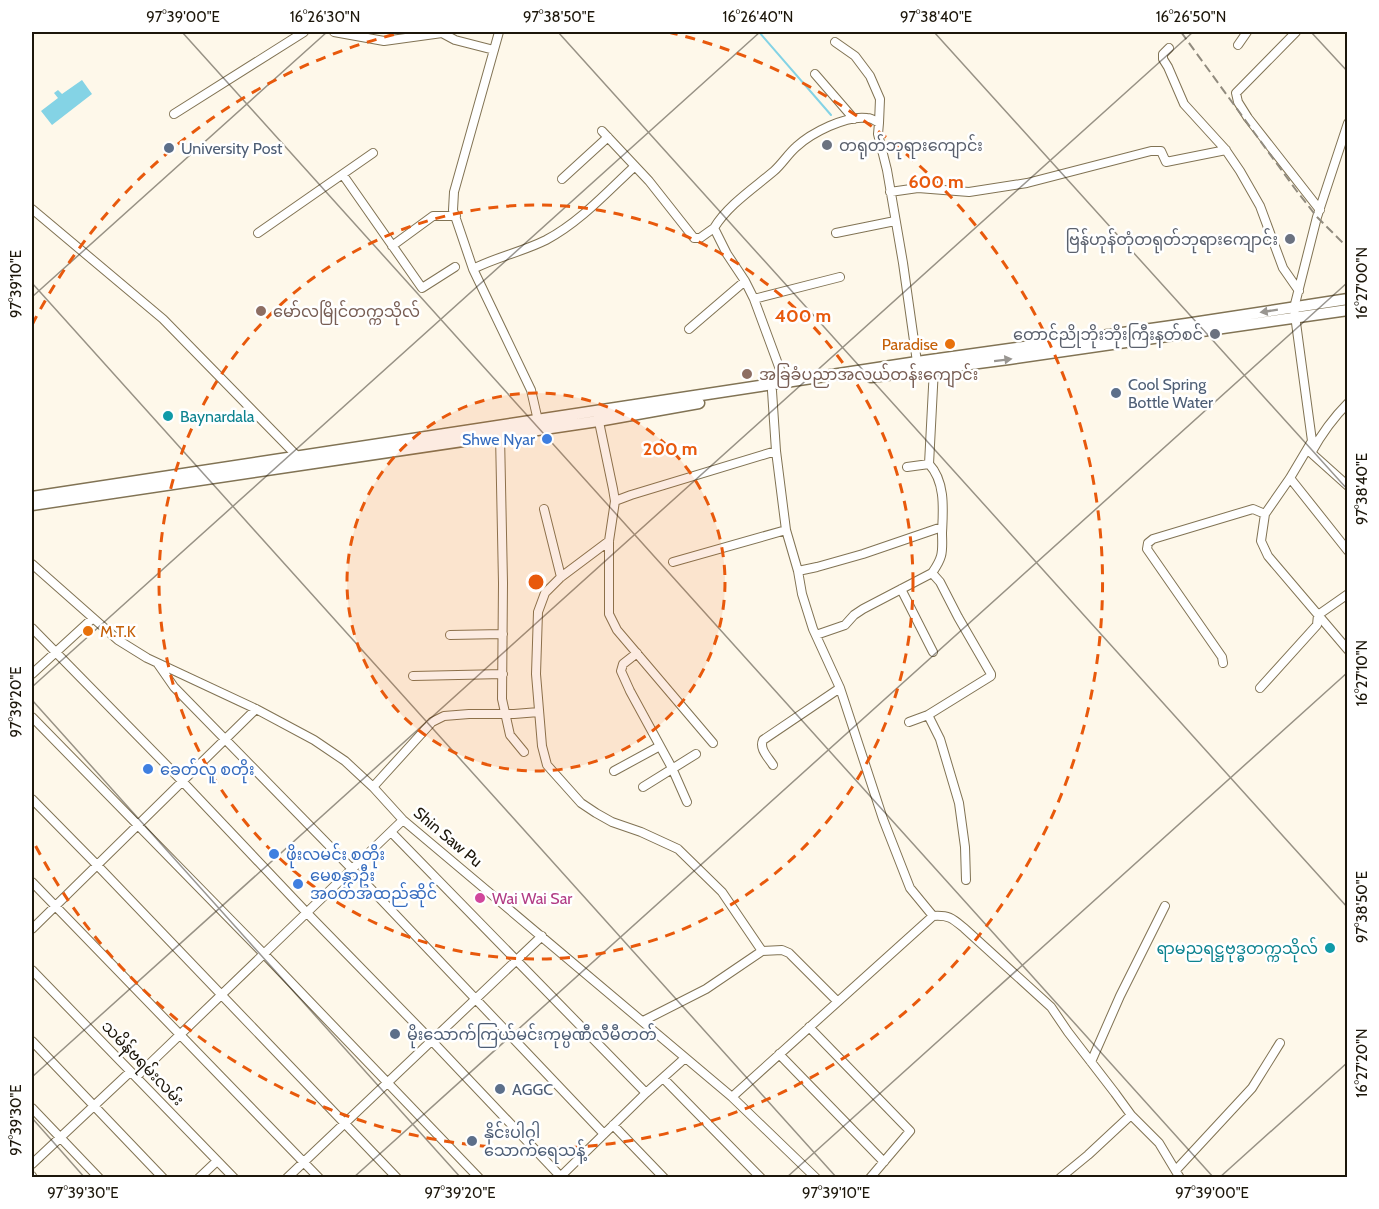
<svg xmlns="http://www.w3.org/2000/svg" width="1379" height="1209" font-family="Cabin,'Noto Sans Myanmar',sans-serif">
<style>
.water{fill:#84d3e5}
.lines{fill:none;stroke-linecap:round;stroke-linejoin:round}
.stream{stroke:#84d3e5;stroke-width:2}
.minor-casing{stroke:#817354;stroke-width:10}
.major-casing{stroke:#817354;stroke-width:13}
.minor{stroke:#fff;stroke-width:8}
.major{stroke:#fff;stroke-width:10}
.rail{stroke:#918b7e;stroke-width:2;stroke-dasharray:9 4.5;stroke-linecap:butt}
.oneway{fill:#999691}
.ticks{fill:none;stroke:#1c160a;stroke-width:1.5;stroke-opacity:0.45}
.ring{fill:none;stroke:#e8590c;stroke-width:3;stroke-dasharray:10 8}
.worship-dot{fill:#6b7280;stroke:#fff;stroke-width:2}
.service-dot{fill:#5c6f8a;stroke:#fff;stroke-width:2}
.education-dot{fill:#8d6e63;stroke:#fff;stroke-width:2}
.food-dot{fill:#e8710a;stroke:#fff;stroke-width:2}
.culture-dot{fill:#0f9aa8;stroke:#fff;stroke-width:2}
.shop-dot{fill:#3f7fe0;stroke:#fff;stroke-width:2}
.hotel-dot{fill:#d1479c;stroke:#fff;stroke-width:2}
.labels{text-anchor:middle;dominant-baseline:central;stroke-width:5;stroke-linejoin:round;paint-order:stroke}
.worship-label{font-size:16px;fill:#5b616d;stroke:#fff;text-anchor:end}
.service-label{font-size:16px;fill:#4e5e75;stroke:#fff;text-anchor:start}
.education-label{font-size:16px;fill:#785e54;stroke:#fff;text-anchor:start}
.food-label{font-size:16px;fill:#c56008;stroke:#fff;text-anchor:end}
.culture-label{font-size:16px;fill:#0d838f;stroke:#fff;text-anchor:start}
.shop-label{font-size:16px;fill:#366cbe;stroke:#fff;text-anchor:start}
.street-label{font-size:16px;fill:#1c160a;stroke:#fff}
.hotel-label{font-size:16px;fill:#b23c85;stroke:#fff;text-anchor:start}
.centre{fill:#e8590c;stroke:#fff;stroke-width:3}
.ring-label{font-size:18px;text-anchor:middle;font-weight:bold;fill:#e8590c;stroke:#fff;stroke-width:5;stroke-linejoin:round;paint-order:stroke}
.neatline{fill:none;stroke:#1c160a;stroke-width:2}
.ticks-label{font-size:15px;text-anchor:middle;fill:#1c160a}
</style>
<rect width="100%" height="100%" fill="#fef8ea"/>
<path class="water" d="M82,80L92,94L52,125L41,111L58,98L54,93L58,90L62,94Z"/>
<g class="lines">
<path class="stream" d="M759,32L831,115"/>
<g class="minor-casing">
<path id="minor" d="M334,32L384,41L442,33L455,40L494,50
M499,32L454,192L453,210L473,269L531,390L539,425
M1296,32L1236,93L1238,102L1248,118L1320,210
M835,42L855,56L870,76L880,99L879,123
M1238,45L1247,32
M1169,48L1163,54V59L1168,67L1184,104L1225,149L1240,171L1260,206L1283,268L1299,291
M815,74L854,119
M174,114L304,32
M1348,123L1317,217L1294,308L1312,441L1290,478L1265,514L1261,541L1268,556L1348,650
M602,131L649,181L694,238H700L714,228
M343,175L422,288L455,267
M562,179L608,137
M890,192L918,188L969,192L1027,183L1151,151H1161L1166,162L1226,150
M32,209L163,319L301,460
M258,233L373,153
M836,233L895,221
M392,246L433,216H456
M473,269C496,257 522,252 546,240C580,222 607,192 635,166
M754,299L840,277
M689,329L745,281
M785,383L754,299L745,281L727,254L714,228C728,205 754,188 774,171C782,164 788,154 796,147C811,133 846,115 867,118C871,118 876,121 879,123L878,134L887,170L903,263L917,362L919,366
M772,391L776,451L786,530L798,571L802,594L813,629L840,688L883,819L910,888L933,916
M598,417L613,489L615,501L609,541V614L617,630L713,743
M500,435L503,583L502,699L510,735L524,752
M1309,451L1348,486
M1311,453C1321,435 1333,418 1348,403
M929,464L934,368
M1290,478L1348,551
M615,501L631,495L776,451
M544,509L561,577
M609,541L561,577L545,593L538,612L536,674L542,746L547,765L581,803L596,813L612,822L641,832L678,849L722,892L762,951
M673,562L786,530
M32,564L118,640L147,658L256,709L314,740L345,761L373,787L403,820L732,1097L816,1178
M798,571L817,567L863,554L942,527
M901,589L933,652
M32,628L182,781L307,913L432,1041L562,1178
M450,635L503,634
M816,635L845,625L854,615L863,609L932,573C936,567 939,563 941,556C943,549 942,540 942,533C943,511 946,482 929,464L907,467
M637,653L623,664L621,671L630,691L672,768L687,802
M1223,663L1222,657L1147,549L1148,543L1153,539L1253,509L1265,514
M158,664L174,687L352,869L604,1134
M32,674L92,619
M413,676L503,674
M1260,688L1317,625L1318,615L1348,594
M928,715L940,739L959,803L965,847L966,880
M32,717L264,954L479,1178
M909,722L928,715L991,676V674L958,617L940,582L932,573
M773,765C768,757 759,749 763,740L840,688
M614,771L660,746
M373,787L432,722L444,716L469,714H514L539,712
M643,787L696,754
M32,799L97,865L397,1178
M391,832L646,1093
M32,882L319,1178
M32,929L256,709
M32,970L234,1178
M643,1021L706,989L762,951L782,950L789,953L837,1001
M809,1027L910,1131L870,1178
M32,1041L163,1178
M779,1054L884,1162
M1091,1062L1120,996L1165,906
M136,1077L403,820
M663,1078L761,1178
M732,1097L933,916C949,915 952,918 964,928L1051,1007L1068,1032L1115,1093L1131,1115L1159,1143L1180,1178
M32,1108L99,1178
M613,1125L664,1178
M32,1164L130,1072
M1176,1170L1252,1088L1280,1043
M32,1176L33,1178
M199,1178L217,1161
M287,1178L542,936
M559,1178L646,1093L685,1058
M1060,1178L1088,1155L1131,1115"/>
</g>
<g class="major-casing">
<path id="major" d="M871,377L1009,359L1348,310
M32,497L917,362L1186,324L1348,299
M32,505L598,421L699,403"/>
</g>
<use href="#minor" class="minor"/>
<use href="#major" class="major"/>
<path class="rail" d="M1181,32L1296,190L1317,217L1348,248"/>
</g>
<defs><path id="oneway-solid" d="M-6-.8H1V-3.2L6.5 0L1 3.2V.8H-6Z" transform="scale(1.5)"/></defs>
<g class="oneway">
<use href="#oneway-solid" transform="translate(1269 311) rotate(171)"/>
<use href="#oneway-solid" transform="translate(1003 360) rotate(-7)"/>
</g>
<path class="ticks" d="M182,32L1214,1178M558,32L1348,908M934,32L1348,490M1311,32L1348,72M32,283L837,1178M32,297L327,32M32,687L760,32M32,700L461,1178M32,1077L1193,32M32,1118L85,1178M353,1178L1348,282M786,1178L1348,672M1219,1178L1348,1062"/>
<circle cx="536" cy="582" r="189" fill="#e8590c" fill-opacity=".12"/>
<g class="ring">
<circle cx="536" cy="582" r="189"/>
<circle cx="536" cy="582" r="377"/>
<path d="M32 325A566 566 0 0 1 404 32M668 32A566 566 0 1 1 32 839"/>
</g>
<g class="worship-dot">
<circle cx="827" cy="145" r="6"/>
<circle cx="1290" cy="239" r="6"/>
<circle cx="1215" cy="334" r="6"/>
</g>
<g class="service-dot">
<circle cx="169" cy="148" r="6"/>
<circle cx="1116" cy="393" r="6"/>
<circle cx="395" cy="1034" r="6"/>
<circle cx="500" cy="1089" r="6"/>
<circle cx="472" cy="1141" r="6"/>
</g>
<g class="education-dot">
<circle cx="261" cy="311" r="6"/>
<circle cx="747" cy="374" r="6"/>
</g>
<g class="food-dot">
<circle cx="950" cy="344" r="6"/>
<circle cx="88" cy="631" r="6"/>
</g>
<g class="culture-dot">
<circle cx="168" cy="416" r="6"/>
<circle cx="1330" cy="948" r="6"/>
</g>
<g class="shop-dot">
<circle cx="547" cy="439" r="6"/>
<circle cx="148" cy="769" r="6"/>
<circle cx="274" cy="854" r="6"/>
<circle cx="298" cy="884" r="6"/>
</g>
<circle class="hotel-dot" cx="480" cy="898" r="6"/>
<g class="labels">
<g class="worship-label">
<text x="839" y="145" text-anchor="start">တရုတ်ဘုရားကျောင်း</text>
<text x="1278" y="239">ဗြန်ဟုန်တုံတရုတ်ဘုရားကျောင်း</text>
<text x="1203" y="334">တောင်ညိုဘိုးဘိုးကြီးနတ်စင်</text>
</g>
<g class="service-label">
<text x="181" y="148">University Post</text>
<text x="1128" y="384">Cool Spring<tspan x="1128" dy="18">Bottle Water</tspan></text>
<text x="407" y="1034">မိုးသောက်ကြယ်မင်းကုမ္ပဏီလီမီတတ်</text>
<text x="512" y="1089">AGGC</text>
<text x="484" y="1132">နိုင်းပါဝါ<tspan x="484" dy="18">သောက်ရေသန့်</tspan></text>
</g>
<g class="education-label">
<text x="273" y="311">မော်လမြိုင်တက္ကသိုလ်</text>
<text x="759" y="374">အခြခံပညာအလယ်တန်းကျောင်း</text>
</g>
<g class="food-label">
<text x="938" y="344">Paradise</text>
<text x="100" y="631" text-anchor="start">M.T.K</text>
</g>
<g class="culture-label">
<text x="180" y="416">Baynardala</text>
<text x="1318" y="948" text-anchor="end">ရာမညရဋ္ဌဗုဒ္ဓတက္ကသိုလ်</text>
</g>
<g class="shop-label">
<text x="535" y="439" text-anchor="end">Shwe Nyar</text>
<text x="160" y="769">ခေတ်လူ စတိုး</text>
<text x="286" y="854">ဖိုးလမင်း စတိုး</text>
<text x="310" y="875">မေစန္ဒာဦး<tspan x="310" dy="18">အဝတ်အထည်ဆိုင်</tspan></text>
</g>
<g class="street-label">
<text transform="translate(448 837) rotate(40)">Shin Saw Pu</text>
<text transform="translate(143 1063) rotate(46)">သမိန်ဗရမ်းလမ်း</text>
</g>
<g class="hotel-label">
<text x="492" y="898">Wai Wai Sar</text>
</g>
</g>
<circle cx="536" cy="582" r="9" class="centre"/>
<g class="ring-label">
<text x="936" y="188">600 m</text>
<text x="803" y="322">400 m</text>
<text x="670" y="455">200 m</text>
</g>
<rect width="1379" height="1209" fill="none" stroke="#ffffff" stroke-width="66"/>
<rect x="33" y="33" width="1313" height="1143" class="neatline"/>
<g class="ticks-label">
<text x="183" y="22">97°39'00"E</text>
<text x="325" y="22">16°26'30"N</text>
<text x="559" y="22">97°38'50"E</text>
<text x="758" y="22">16°26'40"N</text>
<text x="936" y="22">97°38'40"E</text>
<text x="1191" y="22">16°26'50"N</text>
<text transform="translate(1362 283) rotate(-90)" y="5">16°27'00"N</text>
<text transform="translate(16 284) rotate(-90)" y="5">97°39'10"E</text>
<text transform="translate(1362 489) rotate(-90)" y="5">97°38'40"E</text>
<text transform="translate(1362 673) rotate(-90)" y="5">16°27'10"N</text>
<text transform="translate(16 702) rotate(-90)" y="5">97°39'20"E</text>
<text transform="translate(1362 907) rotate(-90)" y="5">97°38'50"E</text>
<text transform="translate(1362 1063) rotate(-90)" y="5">16°27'20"N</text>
<text transform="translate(16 1120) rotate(-90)" y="5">97°39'30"E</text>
<text x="83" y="1198">97°39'30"E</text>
<text x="460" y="1198">97°39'20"E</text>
<text x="836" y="1198">97°39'10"E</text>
<text x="1212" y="1198">97°39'00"E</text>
</g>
</svg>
